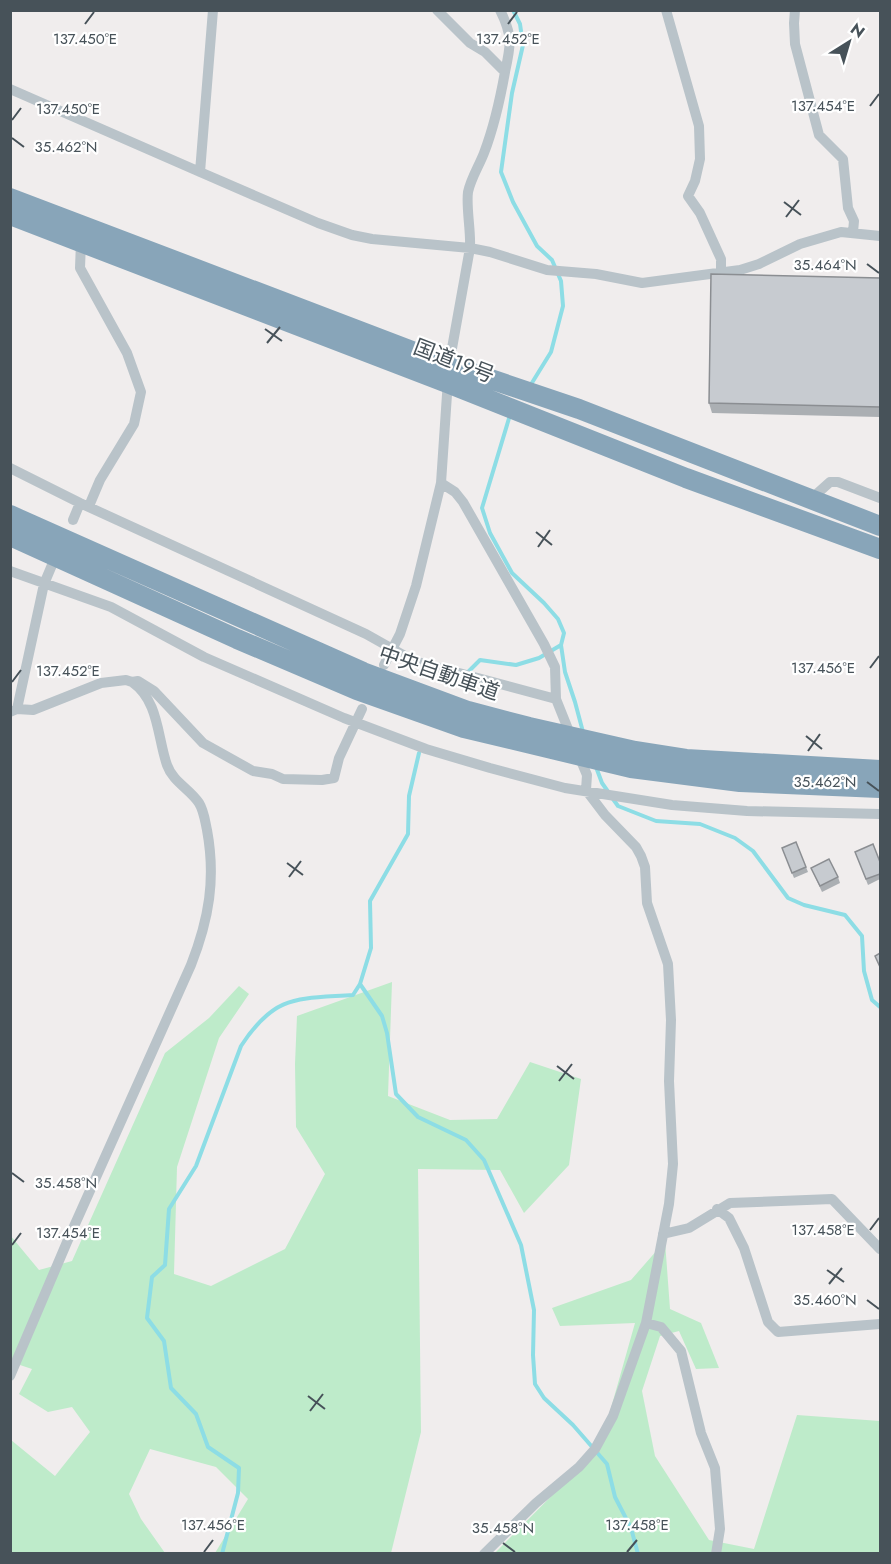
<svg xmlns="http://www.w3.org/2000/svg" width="891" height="1564" font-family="Jost,'Noto Sans JP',sans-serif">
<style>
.green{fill:#beebca}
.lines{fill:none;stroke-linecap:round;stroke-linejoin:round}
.stream{stroke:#8ddde5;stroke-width:4}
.street{stroke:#b9c3c9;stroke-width:10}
.highway{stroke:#88a5b9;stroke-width:20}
.wall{fill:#abafb3}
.building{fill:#c7cbd0;stroke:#8b8e92;stroke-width:1.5}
.ticks{fill:none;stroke:#475259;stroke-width:2}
.labels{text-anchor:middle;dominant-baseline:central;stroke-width:4.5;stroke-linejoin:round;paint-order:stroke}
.street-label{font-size:21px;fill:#475259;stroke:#fff}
.ticks-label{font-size:15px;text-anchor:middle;fill:#475259;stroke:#fff;stroke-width:4.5;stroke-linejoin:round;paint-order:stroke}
</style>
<rect width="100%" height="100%" fill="#f0eded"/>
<path class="green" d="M392,982L388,1096L450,1120L497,1119L530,1062L581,1079L569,1165L524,1213L500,1170L418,1169L421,1432L391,1553H215L248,1499L216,1467L150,1449L129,1494L141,1519L165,1553H11V1440L55,1476L90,1432L72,1407L48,1412L19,1394L32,1369L11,1362L10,1235L39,1270L72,1261L165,1053L209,1018L239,986L249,994L219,1038L177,1167L174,1274L211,1286L285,1249L325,1174L296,1127L295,1064L297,1016Z
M665,1241L670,1309L701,1323L719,1368L696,1369L679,1331L660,1336L642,1391L655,1456L709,1540L754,1549L797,1415L880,1421V1553L494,1554L600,1447L635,1323L560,1326L552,1308L631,1280Z"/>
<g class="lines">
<path class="stream" d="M513,10L520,24L523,45L512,93L501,172L513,202L537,246L552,260L561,281L563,306L551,352L530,386
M510,415L482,508L490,533L512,573L544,603L558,619L564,633L561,645L565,672L575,702L583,732
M469,671L480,660L516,665L539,658L561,645
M596,767L602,783L609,793
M613,799L618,806L656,821L700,824L735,838L753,851L788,898L804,905L845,915L862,936L864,971L872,1000L880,1007
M360,984L382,1016L387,1033L396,1094L418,1117L466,1140L484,1160L521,1245L534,1310L533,1355L535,1384L544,1398L573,1425L607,1464L615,1497L631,1528L638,1554
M222,1554L238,1493L239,1468L208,1447L196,1414L171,1388L164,1341L147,1318L152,1277L165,1265L169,1209L196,1166L241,1046C275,994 297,999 353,995L360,984L371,948L370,901L408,834L409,796L419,753"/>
<path class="street" d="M500,10C513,36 511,45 505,72
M666,10L699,126L700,159L695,181L688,196L700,213L721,259V273
M795,10L794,23L795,44L819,135L843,159L848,208L854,221L853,232
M10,89L200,172L318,223L352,235L372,239L470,248L490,252L547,270L596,274L642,283L740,270L759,264L800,244L841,232L880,236
M200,172L213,10
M81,242L80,268L127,353L141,392L134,424L100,480L89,506
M10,468L80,503L366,634L414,661L556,699
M441,483L455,492L463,502L544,644L555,667L556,699L572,739
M811,499L830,482H838L880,498
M73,520L80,503
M10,571L111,607L204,657L344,718L426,749L490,768L565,788L672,805L747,811L880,814
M384,665L400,634L416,586L441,483L449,365L470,248C471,230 466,208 468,192C471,178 479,166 484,153C494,127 500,100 505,72L485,52L470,43L437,10
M17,709L44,584L52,565
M10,712L17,709L33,710L101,683L126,680L132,682L138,681L154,691L203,743L253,771L272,774L283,779L322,780L334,778L339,758L362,709
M717,1209L729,1218L744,1248L768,1322L778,1332L880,1324
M663,1234L689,1228L730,1203L832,1199L880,1249
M646,1323L661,1327L681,1351L701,1433L715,1468L720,1529L716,1554
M10,1376L67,1242L191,965C209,919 216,879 207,830C205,821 204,811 199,803C190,789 173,782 167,765C157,736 159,701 132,682
M484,1554L536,1503L579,1467L595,1449L613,1416L646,1323L669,1204L673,1164L669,1081L671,1020L668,964L647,903L645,867L641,856L636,847L605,815L586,790L587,775L579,756"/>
<path class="highway" d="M10,198L449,365L579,409L880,526
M10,215L447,383L686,478L880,549
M10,515L363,672L468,711L529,727L635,751L686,759L880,770
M10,536L237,639L357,690L464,728L631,768L740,782L880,788"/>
</g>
<path class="wall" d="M880,278V417L712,413L709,403Z
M796,842L808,872L794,878L782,848Z
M855,852L880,862V879L868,885Z
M811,868L838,877L840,883L822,892Z"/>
<path class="building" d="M711,274L880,278V407L709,403Z
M796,842L806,867L792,873L782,848Z
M873,844L880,862V874L866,879L855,852Z
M829,859L838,877L820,886L811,868Z
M880,953V967L875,956Z"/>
<path class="ticks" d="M85,24L94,12M508,24L517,12M870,106L879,94M12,120L21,108M12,138L24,147M784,202L801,215M786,217L799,200M867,264L879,273M265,329L282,341M267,343L280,327M536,532L552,545M538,547L550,530M870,668L879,656M12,682L21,670M806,736L822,749M808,751L820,734M867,782L879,791M287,863L303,875M289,877L301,861M557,1066L574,1079M559,1081L572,1064M12,1173L24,1182M870,1230L879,1218M12,1245L21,1233M827,1270L844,1282M829,1284L842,1268M867,1300L879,1309M308,1396L325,1409M310,1411L323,1394M503,1543L515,1552M204,1552L213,1540M627,1552L637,1540"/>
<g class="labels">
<g class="street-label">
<text transform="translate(454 361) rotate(21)">国道19号</text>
<text transform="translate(439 673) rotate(19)">中央自動車道</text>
</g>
</g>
<g class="ticks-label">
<text x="85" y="44">137.450°E</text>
<text x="508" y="44">137.452°E</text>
<text x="823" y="111">137.454°E</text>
<text x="68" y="114">137.450°E</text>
<text x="66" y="152">35.462°N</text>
<text x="825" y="270">35.464°N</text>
<text x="823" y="673">137.456°E</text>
<text x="68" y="676">137.452°E</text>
<text x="825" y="787">35.462°N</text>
<text x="66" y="1188">35.458°N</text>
<text x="823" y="1235">137.458°E</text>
<text x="68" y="1238">137.454°E</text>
<text x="825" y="1305">35.460°N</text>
<text x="213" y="1530">137.456°E</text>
<text x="637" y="1530">137.458°E</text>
<text x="503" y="1533">35.458°N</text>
</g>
<rect width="891" height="1564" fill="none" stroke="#475259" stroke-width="24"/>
<g transform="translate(849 42) rotate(37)" stroke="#ffffff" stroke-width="4.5" paint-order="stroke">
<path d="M0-4.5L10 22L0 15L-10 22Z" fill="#475259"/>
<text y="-9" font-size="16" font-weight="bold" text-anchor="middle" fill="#475259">N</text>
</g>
</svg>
